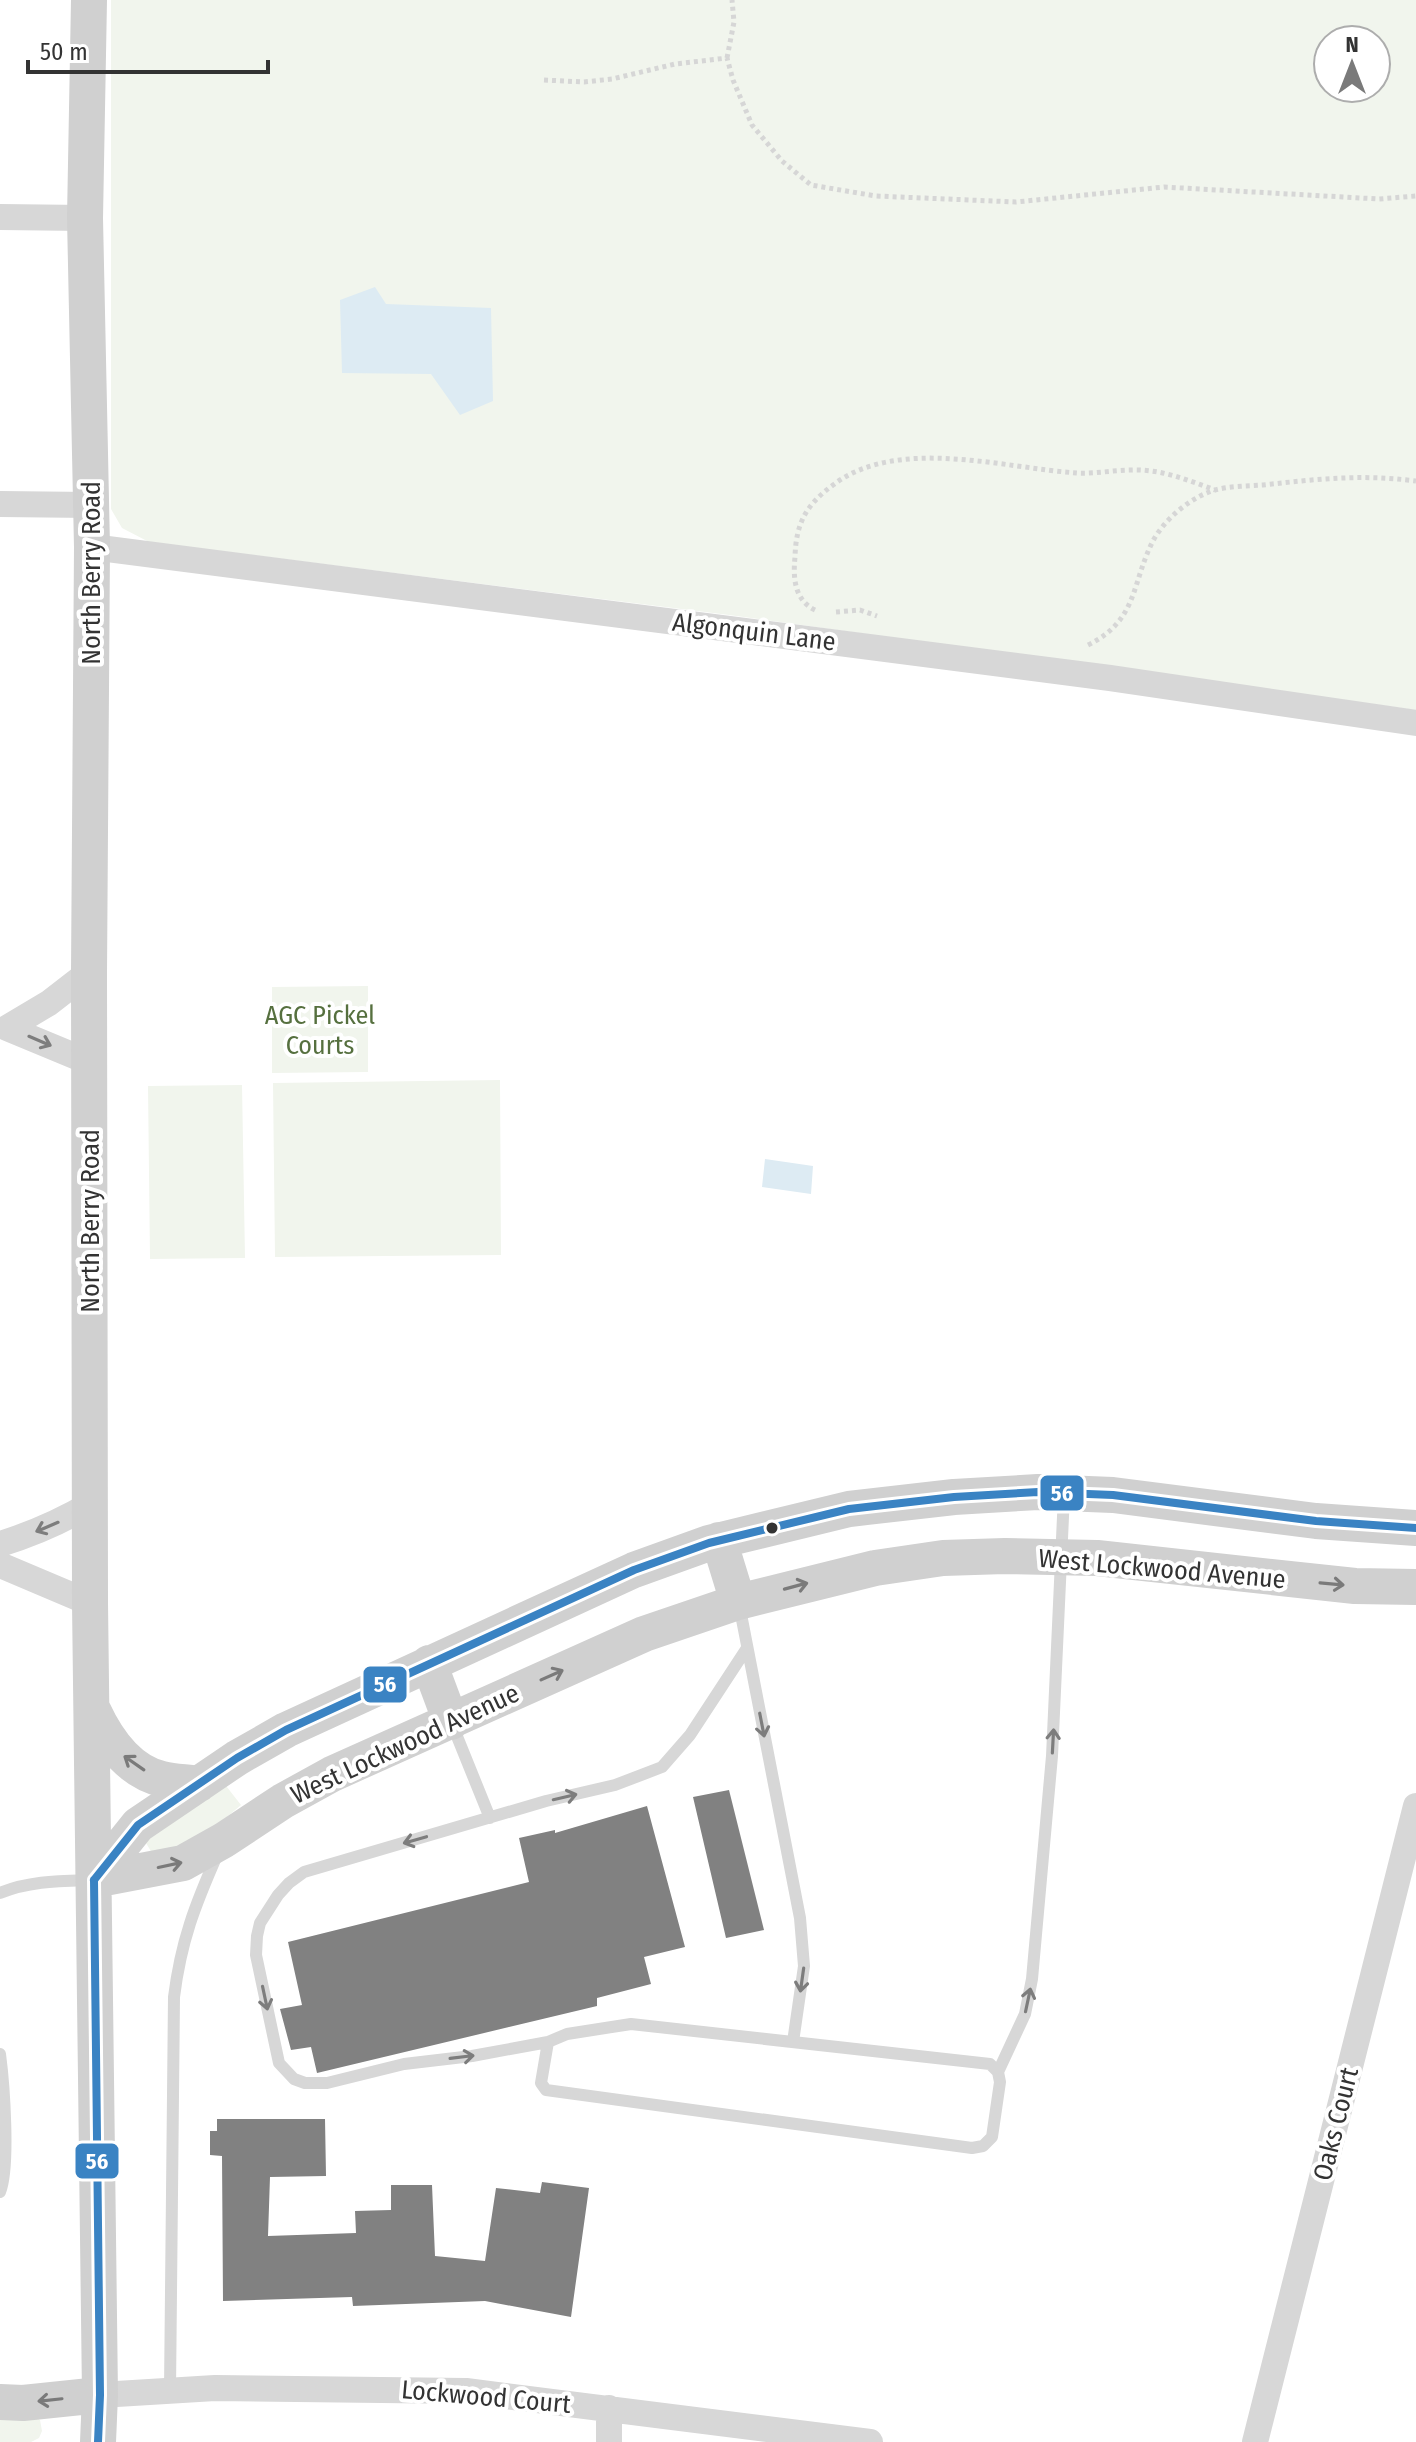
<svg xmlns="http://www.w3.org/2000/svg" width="1416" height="2442" font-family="'Fira Sans Condensed',sans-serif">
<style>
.green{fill:#f1f5ed;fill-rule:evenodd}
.water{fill:#ddebf3}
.building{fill:#818181}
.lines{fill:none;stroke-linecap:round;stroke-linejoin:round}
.path{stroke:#d6d6d6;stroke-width:5;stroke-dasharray:4 4;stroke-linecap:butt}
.lane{stroke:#d7d7d7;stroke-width:12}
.street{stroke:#d7d7d7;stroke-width:26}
.secondary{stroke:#d0d0d0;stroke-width:36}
.bus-1-casing{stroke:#fff;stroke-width:14}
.bus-1{stroke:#3a83c3;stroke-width:8}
.oneway{stroke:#7d7d7d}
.oneway2{stroke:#7a7a7a}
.bus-dot{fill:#333;stroke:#fff;stroke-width:3}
.labels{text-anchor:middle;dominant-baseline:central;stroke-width:8;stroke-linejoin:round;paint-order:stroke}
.street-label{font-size:26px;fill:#333;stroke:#fff}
.park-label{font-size:26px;fill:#56703f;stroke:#fff}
.line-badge{stroke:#fff;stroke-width:3}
.badge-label{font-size:22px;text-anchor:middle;font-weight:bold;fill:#fff}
</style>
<rect width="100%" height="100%" fill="#fff"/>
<path class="green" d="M111,0H1416V710L729,615L149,542L122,528L111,509ZM1328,40H1376V88H1328Z
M368,986V1072L272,1073V987Z
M500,1080L501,1255L275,1257L273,1083Z
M242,1085L245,1258L150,1259L148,1086Z
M223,1782L241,1805C207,1834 196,1842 152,1853L146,1843L152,1833Z
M0,2414L31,2415L40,2420L42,2431L39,2438L31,2442H0Z"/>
<path class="water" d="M375,287L386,304L491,308L493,401L460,415L431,374L342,373L340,300Z
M765,1159L813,1166L811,1194L762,1187Z"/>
<path class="building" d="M729,1790L764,1930L726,1938L693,1797Z
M647,1806L685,1947L644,1957L651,1984L597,1998V2006L317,2073L311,2047L291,2050L280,2009L302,2005L288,1942L529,1882L519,1838L555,1830V1833Z
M217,2119H325L326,2176L270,2177L268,2236L356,2233L355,2211L391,2210V2185H432L435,2256L485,2261L496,2188L540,2193L542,2182L589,2188L571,2317L485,2301L353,2306L352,2297L223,2301L222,2156L210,2155V2131H217Z"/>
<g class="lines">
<path class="path" d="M727,58L734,22L732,0
M544,80L584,82L612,79L675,64L727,58L733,80L752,125L782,161L811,185L876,196L1016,202L1164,187L1379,199L1416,196
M815,610C794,600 793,577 795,557C796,523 806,505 833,485C897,436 1003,468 1077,473C1096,474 1114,470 1132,470C1161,469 1188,480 1215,490
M836,612L860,610L877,616
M1088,645C1139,620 1131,582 1154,539C1166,518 1191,497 1215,490C1229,486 1248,486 1263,485C1318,479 1361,474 1416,481"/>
<path class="lane" d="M739,1604L800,1918L804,1966L793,2042
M452,1724L490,1818
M0,1893C29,1881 59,1881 91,1880
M548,2042L541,2083L546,2090L972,2148L983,2146L992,2137L1000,2082L998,2072L990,2064L631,2024L567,2034L548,2042L472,2056L404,2064L327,2083H305L294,2079L279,2063L256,1955L257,1936L260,1923L278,1895L289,1883L304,1872L546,1801L615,1785L662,1767L690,1735L747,1648
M0,2054C4,2084 10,2167 0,2192
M998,2072L1025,2014L1032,1979L1052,1756L1064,1495
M170,2390L174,1997C181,1941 195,1905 218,1853"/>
<path class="street" d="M0,217L85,218
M0,504L91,505
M92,547L1110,678L1416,723
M89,972L49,1003L7,1028L89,1062
M0,1544C33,1534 62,1521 91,1504
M0,1565L90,1603
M100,2395L215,2388L466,2391L870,2442
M609,2442V2408
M1255,2442L1416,1806"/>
<path class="secondary" d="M89,0L85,218L92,547L89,972L90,1603L100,2395L98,2442
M719,1540L738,1602
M429,1663L451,1722
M93,1710C107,1740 128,1771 162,1779C174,1782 187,1782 199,1784
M94,1880L138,1825L237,1758L286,1730L634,1570L709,1543L849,1509L954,1497L1038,1492L1113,1495L1316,1521L1416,1528
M94,1880L183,1863L224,1840L283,1801L332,1774L644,1634L738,1602L875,1568L943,1558L1005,1556L1097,1558L1355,1586L1416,1587
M0,2402L23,2403L100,2395"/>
<g class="bus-1-casing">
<path id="bus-1" d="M94,1880L138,1825L237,1758L286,1730L634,1570L709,1543L849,1509L954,1497L1038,1492L1113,1495L1316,1521L1416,1528
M94,1880L100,2395L98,2442"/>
</g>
<use href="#bus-1" class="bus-1"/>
</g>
<defs><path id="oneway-shaft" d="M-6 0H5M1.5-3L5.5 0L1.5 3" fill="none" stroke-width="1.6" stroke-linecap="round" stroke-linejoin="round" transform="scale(2)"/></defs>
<g class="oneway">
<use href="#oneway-shaft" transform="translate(40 1041) rotate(23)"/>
<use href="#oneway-shaft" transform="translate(47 1527) rotate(157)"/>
<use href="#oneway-shaft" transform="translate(762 1725) rotate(79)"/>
<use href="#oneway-shaft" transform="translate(1053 1741) rotate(-87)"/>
<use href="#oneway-shaft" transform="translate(565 1797) rotate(-13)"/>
<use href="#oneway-shaft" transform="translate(415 1840) rotate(164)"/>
<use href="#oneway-shaft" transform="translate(802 1980) rotate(98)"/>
<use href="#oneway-shaft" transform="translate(265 1998) rotate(78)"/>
<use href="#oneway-shaft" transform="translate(1028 2000) rotate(-78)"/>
<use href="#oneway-shaft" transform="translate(462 2057) rotate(-7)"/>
</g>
<g class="oneway2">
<use href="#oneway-shaft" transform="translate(1332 1584) rotate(5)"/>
<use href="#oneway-shaft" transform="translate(796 1586) rotate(-15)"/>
<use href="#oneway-shaft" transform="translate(552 1675) rotate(-24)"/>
<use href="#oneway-shaft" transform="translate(134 1763) rotate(-145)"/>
<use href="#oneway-shaft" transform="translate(170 1865) rotate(-12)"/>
<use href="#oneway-shaft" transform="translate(50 2400) rotate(174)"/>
</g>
<circle class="bus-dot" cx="772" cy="1528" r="7"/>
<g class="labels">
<g class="street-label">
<text transform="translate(91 573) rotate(-90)">North Berry Road</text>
<text transform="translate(754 632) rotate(7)">Algonquin Lane</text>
<text transform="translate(90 1221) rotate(-90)">North Berry Road</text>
<text transform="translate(1162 1569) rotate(5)">West Lockwood Avenue</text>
<text transform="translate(405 1744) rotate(-25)">West Lockwood Avenue</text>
<text transform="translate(1336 2124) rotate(-76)">Oaks Court</text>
<text transform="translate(486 2397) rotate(5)">Lockwood Court</text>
</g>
<g class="park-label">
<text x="320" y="1015">AGC Pickel<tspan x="320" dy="30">Courts</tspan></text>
</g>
</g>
<g class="line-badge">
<rect x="1039" y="1474" width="46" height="38" rx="8" fill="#3a83c3"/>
<rect x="362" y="1665" width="46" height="39" rx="8" fill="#3a83c3"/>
<rect x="74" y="2142" width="46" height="38" rx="8" fill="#3a83c3"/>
</g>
<g class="badge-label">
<text x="1062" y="1501">56</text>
<text x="385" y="1692">56</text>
<text x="97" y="2169">56</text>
</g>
<g transform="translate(1352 64)"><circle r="38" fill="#ffffff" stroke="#adadad" stroke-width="2"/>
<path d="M0-6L14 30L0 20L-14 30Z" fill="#7a7a7a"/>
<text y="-12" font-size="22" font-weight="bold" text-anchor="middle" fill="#333333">N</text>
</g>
<path d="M28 60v12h240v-12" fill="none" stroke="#333333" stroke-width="4"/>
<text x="40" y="60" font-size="24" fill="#333333" stroke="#ffffff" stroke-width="6" paint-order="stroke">50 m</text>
</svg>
